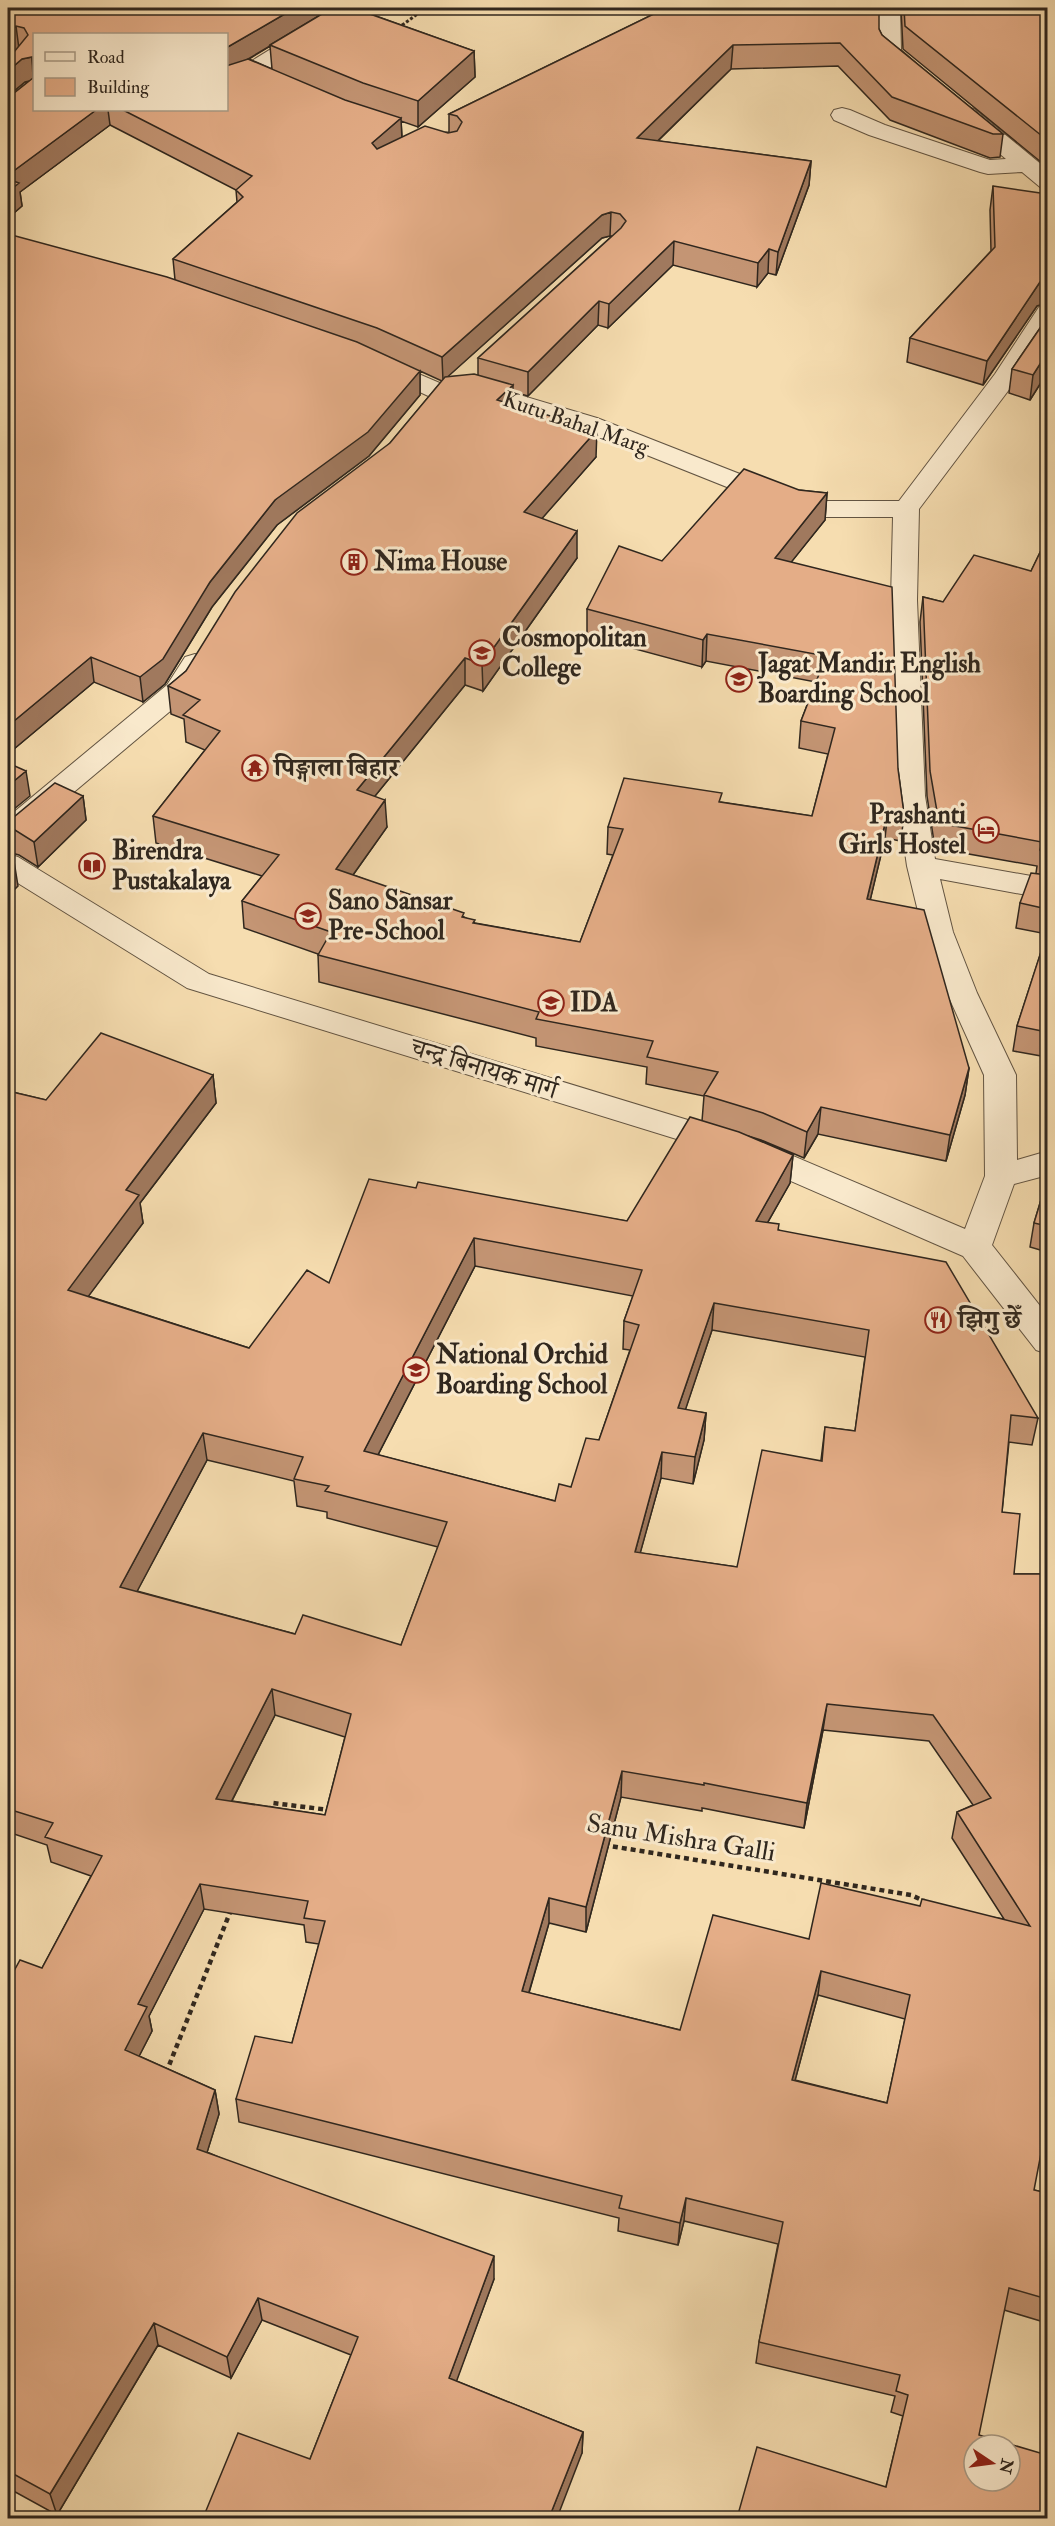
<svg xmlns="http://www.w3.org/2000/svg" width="1055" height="2526" font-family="'IM FELL Double Pica','Noto Serif Devanagari',serif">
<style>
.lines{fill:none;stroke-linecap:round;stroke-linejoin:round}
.minor-casing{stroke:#625442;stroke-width:2}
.path-far1{stroke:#30271e;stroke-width:3;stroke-dasharray:3 2;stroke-linecap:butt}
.path{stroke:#30271e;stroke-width:4.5;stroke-dasharray:5 4;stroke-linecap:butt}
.minor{fill:#f9e9cc;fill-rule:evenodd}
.wall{fill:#c49574;stroke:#30271e;stroke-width:1.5;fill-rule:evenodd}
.shaded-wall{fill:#a0795e;stroke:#30271e;stroke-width:1.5}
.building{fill:#e4ad87;stroke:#30271e;stroke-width:1.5;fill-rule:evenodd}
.labels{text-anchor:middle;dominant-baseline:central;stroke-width:6;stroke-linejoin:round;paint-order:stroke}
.far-street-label{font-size:22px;fill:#30271e;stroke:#f9e9cc}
.poi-label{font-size:26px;font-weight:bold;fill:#30271e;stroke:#f9e9cc;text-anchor:start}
.street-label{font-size:26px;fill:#30271e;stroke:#f9e9cc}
</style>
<rect width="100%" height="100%" fill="#f6ddb0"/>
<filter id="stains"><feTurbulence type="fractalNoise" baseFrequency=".00333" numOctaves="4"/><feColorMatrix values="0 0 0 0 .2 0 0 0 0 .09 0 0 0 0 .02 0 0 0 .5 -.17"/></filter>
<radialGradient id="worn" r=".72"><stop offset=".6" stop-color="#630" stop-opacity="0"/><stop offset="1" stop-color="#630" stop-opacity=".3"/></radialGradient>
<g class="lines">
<g class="minor-casing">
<path id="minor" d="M879,8H900L901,50L928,74L925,79C908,83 888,66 879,52Z
M308,29L316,31L319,36L316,41L258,77L226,89V74L242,67L300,31Z
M8,75L34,81V95L8,89Z
M966,107L974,109L1048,170V189L1040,187L1022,172L988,174L980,172L869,135L834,120L831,115L834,110L842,108L850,110L885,125L990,160L1006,159L958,119L955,114L958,109Z
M1048,305V332L1014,383L919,509L917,600L925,796L935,859L1048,879V899L940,879L953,932L977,993L1016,1075L1017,1160L1048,1151V1175L1014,1184L992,1245L1048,1316V1354L1036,1350L963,1256L738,1158L187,988L8,877V854L18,857L209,974L760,1142L965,1229L985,1176L984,1075L947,993L923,932L907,866L897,796L891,600L893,517H806L797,515L579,428L475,398L446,403L437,400L370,369L367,364L370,359L379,357L449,387L476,382L597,418L809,501H899L995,374L1039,307Z
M195,654L205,657L209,663L187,697L18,839L8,842V817L167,685L185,657Z"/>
</g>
<path class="path-far1" d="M398,28L426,8"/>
<path class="path" d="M270,1811L273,1803L329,1810
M604,1845L911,1895L924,1901
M166,2073L231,1910"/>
<use href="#minor" class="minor"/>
</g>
<path class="wall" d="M8,8H367L362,11L474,51L475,77L418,127L401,121L402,137L449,132V114L666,8L879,29L882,35L1003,134L1000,157L990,158L890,120L838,66L731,69L658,141L811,161L809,185L776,275L768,273L757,287L673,265L608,328L598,325L528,396L513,392V405L596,457L542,518L577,558L483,691L465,685L375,796L387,827L353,875L464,917L475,923L580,942L613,855L607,854L608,827L721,802L812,816L828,754L799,748L801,721L816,682L706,661L702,667L587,636V609L662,561L799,490L827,493L825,520L791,562L898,769L904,814L901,841L885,838L870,900L969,1068L965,1095L946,1161L818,1134L804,1158L761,1140L748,1136L793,1155L790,1183L768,1222L1038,1418L1032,1445L1009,1442L1002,1512L1014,1574H1047L1034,2190L1047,2193V2323L1004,2310L886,2487L903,2416L891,2412L895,2396L756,2363L759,2342L778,2244L684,2221L678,2245L618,2231L619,2218L239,2122L236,2099L292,2043L319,1944L306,1942L304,1925L204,1909L149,2016L152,2031L139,2056L215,2090L219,2114L207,2152L494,2279L456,2381L583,2432L582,2453L310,2459L351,2355L262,2320L231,2378L158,2345L57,2515L8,2488V1982L42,1968L91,1876L51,1862L47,1845L8,1832V1091L46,1100L213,1075L216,1103L140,1203L143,1223L88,1296L249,1348L329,1283L416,1188L627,1221L702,1121L704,1096L646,1084L647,1067L536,1046V1038L319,982L318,954L244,928L242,901L262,876L156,843L153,816L205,750L186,742L184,719L171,714L168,686L186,671L390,443L442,381L420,371V395L369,456L277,525L212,607L165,684L143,702L94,682L8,754L175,280L173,259L237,202L236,190L110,125L20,192L22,206L8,218ZM34,34H226V110H34ZM270,46L272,69L249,59ZM29,81L14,93L10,94L25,82ZM610,236H612L478,358V375L447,377L602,238ZM475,1266L633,1296L624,1321L623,1349L630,1350L599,1440L571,1487L555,1501L378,1455ZM712,1330L865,1357L855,1431L825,1427L821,1460L737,1567L640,1553L661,1478L693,1484L704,1440L706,1413L685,1410ZM207,1460L294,1481L297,1506L327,1512V1518L438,1547L401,1645L295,1634L137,1591ZM275,1715L345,1737L325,1815L232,1801ZM823,1730L929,1741L973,1805L957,1812L952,1838L1004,1919L920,1906L809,1939L680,2030L529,1993L549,1923L586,1932L621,1797L702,1811V1808L804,1828ZM818,1995L905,2019L887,2103L795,2080Z
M901,8H1047V167L903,49Z
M993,186L1037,306L983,385L907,362L910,338L991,251L990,210Z
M1047,318V373L1030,400L1009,393L1012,369Z
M1047,538V1057L1013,1051L1017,1026L1047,934L1016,928L1020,903L1036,873L1037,866L935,848L927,796L920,622L923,597L943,602L1031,571Z
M83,796L86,820L38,867L19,855L8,852V818Z
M1047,1180V1252L1030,1247L1034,1223Z"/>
<path class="shaded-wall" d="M295,8H332L270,45V46L226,72V48Z
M355,8H367L356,16Z
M16,26L19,49L8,55V30Z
M733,45L731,69L637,161V138Z
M474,51L475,77L418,127V101Z
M32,57L34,80L25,82L8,96V71L22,59Z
M96,110H108L110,125L20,192L22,206L8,218V175Z
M401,118L402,141L373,166L372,143Z
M811,161L809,185L776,275L778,252Z
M611,212L610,236L602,238L443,381L442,357L602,215Z
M674,241L673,265L608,328L609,304Z
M769,249L768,273L757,287L758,263Z
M1047,280V303L1037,306L983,385L987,361L1040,282Z
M599,301L598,325L528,396V372Z
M1047,353V373L1030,400L1033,375Z
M420,371V395L369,456L277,525L212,607L165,684L143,702L140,677L210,582L275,500Z
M513,385V411L497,400Z
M597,430L596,457L524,539V512Z
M827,493L825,520L773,585L775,558Z
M577,531V558L483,691L482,664Z
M707,634L706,661L702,667L703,640Z
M91,657L94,682L8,754V726Z
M465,658V685L358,817L357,790Z
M26,771L30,796L8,814V786Z
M83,796L86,820L38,867L34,842Z
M385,800L387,827L338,896L336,869Z
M888,811L885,838L864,926L867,899Z
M14,861L18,886L8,896V867Z
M969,1068L965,1095L946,1161L950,1135Z
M213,1075L216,1103L140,1203L143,1223L73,1317L68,1290L126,1190Z
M821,1107L818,1134L804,1158L807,1132Z
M793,1155L790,1183L753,1248L756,1221Z
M474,1238L475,1266L366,1478L364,1451Z
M714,1303L712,1330L677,1435L678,1408Z
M706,1413L704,1440L693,1484L695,1457Z
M203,1433L207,1460L125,1614L120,1587Z
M662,1452L661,1478L633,1579L635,1552Z
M272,1689L275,1715L220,1824L216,1799Z
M827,1704L823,1730L804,1828L807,1803Z
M622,1771L621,1797L586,1932V1907Z
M200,1884L204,1909L149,2016L152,2031L130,2074L125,2050L138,2004Z
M549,1898V1923L522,2016V1991Z
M821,1971L818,1995L789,2103L792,2080Z
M215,2090L219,2114L201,2172L197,2149Z
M686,2198L684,2221L678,2245L680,2223Z
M494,2256V2279L450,2399L449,2378Z
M258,2298L262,2320L231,2378L227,2357Z
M154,2323L158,2345L57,2515L50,2494Z
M583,2432L582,2453L557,2518H549Z"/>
<path class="building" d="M8,8H295L226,48V34H34V110H96L8,175V95L14,93L33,78L32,57L22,59L8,71V53L14,52L28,35L24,28L16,26L8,30Z
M332,8H353L474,51L418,101L363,83L270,45Z
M666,8H879V29L882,35L1003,134H993L892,97L840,43L733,45L637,138L811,161L778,252L769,249L758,263L674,241L609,304L599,301L528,372L478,358L621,228L626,221L620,214L611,212L602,215L442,357L377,328L173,259L243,197L236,190L252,176L123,110H226V66L248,59L345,100L401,118L372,143L377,149L425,126L448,133L457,131L462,122L457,116L449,114Z
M904,8H1047V140L905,26Z
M8,179L19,183L8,192Z
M993,186L1047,194V280L1040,282L987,361L910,338L995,247Z
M8,234L167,277L357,342L420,371L368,432L275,500L210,582L163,659L140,677L91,657L8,726Z
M1047,318V353L1033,375L1012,369Z
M474,374L513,385L497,400L597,430L524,512L577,531L482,664L465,658L357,790L385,800L336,869L464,913L462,917L475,920L473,923L580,942L623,829L608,827L624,778L722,793L719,802L812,816L835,728L801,721L826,656L707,634L703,640L587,609L619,546L662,561L744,469L799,490L827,493L775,558L892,587L898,769L904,814L888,811L867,899L924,910L969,1068L950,1135L821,1107L807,1132L763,1113L704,1095L718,1072L647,1057L653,1041L536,1019L539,1012L318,955L331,932L242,901L279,855L153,816L220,731L183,715L200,700L168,686L186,671L235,592L297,513L390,443L445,377Z
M1047,538V852L1040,850L1042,842L939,823L930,771L923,597L943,602L974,555L1031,571Z
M8,763L26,771L8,786Z
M55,783L83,796L34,842L15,830L8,829V818L15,816Z
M8,857L14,861L8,867Z
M1031,873L1047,875V909L1020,903Z
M1047,933V1032L1017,1026Z
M101,1033L213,1075L126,1190L139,1195L68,1290L249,1348L307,1270L329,1283L369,1179L416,1188L418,1182L627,1221L690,1117L739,1132L793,1155L756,1221L779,1224L778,1230L946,1262L1038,1418L1011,1415L1002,1512L1020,1514L1014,1574H1047V2122L1034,2190L1047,2193V2299L1009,2288L979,2435L1047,2455V2518H737L757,2447L886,2487L908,2395L896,2391L900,2375L759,2342L783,2222L686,2198L680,2223L619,2208L622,2196L236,2099L255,2036L292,2043L325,1921L304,1918L308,1901L200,1884L138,2004L147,2007L125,2050L215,2090L197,2149L494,2256L449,2378L583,2432L549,2518H203L238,2433L310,2459L358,2337L258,2298L227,2357L154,2323L50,2494L8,2471V1982L20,1960L42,1968L102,1856L45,1837L53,1823L8,1809V1091L46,1100ZM474,1238L642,1270L624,1321L639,1325L599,1440L586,1438L571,1487L559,1484L555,1501L364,1451ZM714,1303L869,1330L855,1431L825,1427L822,1461L762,1450L737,1567L635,1552L662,1452L695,1457L706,1413L678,1408ZM203,1433L303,1457L294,1479L329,1486L325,1491L447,1522L401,1645L303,1615L295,1634L120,1587ZM272,1689L351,1714L325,1815L216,1799ZM827,1704L933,1715L991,1798L957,1812L1030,1926L922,1899L920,1906L821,1883L809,1939L713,1915L680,2030L522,1991L549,1898L586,1907L622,1771L704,1785V1783L807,1803ZM821,1971L910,1995L887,2103L792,2080ZM974,2445H1010V2481H974Z
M1047,1180V1226L1034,1223Z"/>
<defs>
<g id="building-ring" transform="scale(1.35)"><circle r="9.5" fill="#f9e9cc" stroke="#8f2418" stroke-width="1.5"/><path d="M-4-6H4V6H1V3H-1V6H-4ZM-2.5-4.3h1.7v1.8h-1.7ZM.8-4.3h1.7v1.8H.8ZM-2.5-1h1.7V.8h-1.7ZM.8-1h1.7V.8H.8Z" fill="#8f2418"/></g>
<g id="university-ring" transform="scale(1.35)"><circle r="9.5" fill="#f9e9cc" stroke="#8f2418" stroke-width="1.5"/><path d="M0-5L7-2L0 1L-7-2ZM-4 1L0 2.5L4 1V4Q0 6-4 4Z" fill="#8f2418"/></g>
<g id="school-ring" transform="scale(1.35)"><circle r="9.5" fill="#f9e9cc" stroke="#8f2418" stroke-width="1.5"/><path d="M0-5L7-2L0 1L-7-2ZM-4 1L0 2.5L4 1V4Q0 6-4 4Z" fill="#8f2418"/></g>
<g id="temple-ring" transform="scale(1.35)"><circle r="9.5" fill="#f9e9cc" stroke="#8f2418" stroke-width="1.5"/><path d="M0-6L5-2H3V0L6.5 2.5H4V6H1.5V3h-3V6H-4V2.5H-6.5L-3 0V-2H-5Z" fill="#8f2418"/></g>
<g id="hotel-ring" transform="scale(1.35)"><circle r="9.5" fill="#f9e9cc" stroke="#8f2418" stroke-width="1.5"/><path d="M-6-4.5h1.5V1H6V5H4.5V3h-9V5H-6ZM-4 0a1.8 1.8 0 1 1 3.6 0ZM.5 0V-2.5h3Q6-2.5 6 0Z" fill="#8f2418"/></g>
<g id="library-ring" transform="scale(1.35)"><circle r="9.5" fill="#f9e9cc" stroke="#8f2418" stroke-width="1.5"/><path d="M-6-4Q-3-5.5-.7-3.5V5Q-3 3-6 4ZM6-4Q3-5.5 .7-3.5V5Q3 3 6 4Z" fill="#8f2418"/></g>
<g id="restaurant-ring" transform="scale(1.35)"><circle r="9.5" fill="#f9e9cc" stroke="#8f2418" stroke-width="1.5"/><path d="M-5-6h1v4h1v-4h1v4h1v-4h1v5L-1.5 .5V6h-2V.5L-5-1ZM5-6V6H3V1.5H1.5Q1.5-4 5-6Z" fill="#8f2418"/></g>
</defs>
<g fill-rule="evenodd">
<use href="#building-ring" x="354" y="562"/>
<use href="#university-ring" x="482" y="653"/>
<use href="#school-ring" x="739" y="679"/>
<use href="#temple-ring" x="255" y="768"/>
<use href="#hotel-ring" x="986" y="830"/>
<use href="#library-ring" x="92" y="866"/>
<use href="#school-ring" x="308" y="916"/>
<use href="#school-ring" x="551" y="1003"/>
<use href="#restaurant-ring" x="938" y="1320"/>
<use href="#school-ring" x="416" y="1370"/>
</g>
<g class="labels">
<g class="far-street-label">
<text transform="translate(576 423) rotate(19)">Kutu Bahal Marg</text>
</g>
<g class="poi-label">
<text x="374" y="562">Nima House</text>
<text x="502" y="638">Cosmopolitan<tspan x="502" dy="30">College</tspan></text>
<text x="758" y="664">Jagat Mandir English<tspan x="758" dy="30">Boarding School</tspan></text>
<text x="274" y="768">पिङ्गाला बिहार</text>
<text x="966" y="815" text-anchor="end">Prashanti<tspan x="966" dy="30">Girls Hostel</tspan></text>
<text x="112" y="851">Birendra<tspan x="112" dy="30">Pustakalaya</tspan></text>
<text x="328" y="901">Sano Sansar<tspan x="328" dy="30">Pre-School</tspan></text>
<text x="570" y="1003">IDA</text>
<text x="958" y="1320">झिगु छेँ</text>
<text x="436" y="1355">National Orchid<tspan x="436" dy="30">Boarding School</tspan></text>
</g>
<g class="street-label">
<text transform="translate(484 1069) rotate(17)">चन्द्र बिनायक मार्ग</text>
<text transform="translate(681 1838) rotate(9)">Sanu Mishra Galli</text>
</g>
</g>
<rect width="1055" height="2526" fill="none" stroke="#f6ddb0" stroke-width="30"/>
<rect x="9" y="9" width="1037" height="2508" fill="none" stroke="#30271e" stroke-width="3"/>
<rect x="15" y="15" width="1025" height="2496" fill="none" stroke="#30271e" stroke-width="1.5"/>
<rect x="33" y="33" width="195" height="78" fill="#f9e9cc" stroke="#a99b86" stroke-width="1.5"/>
<rect x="45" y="52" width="30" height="9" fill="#f9e9cc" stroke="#a99b86" stroke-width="1.5"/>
<text x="87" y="63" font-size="18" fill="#30271e">Road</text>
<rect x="45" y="78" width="30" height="18" fill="#e4ad87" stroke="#a99b86" stroke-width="1.5"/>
<text x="87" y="93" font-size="18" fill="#30271e">Building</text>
<g transform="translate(992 2463) rotate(103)"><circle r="28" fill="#f9e9cc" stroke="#a99b86" stroke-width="1.5"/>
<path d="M0-4.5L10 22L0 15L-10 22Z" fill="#8f2418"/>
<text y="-9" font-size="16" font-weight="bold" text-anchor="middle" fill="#30271e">N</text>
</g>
<rect width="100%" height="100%" filter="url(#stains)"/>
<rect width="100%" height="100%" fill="url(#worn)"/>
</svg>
